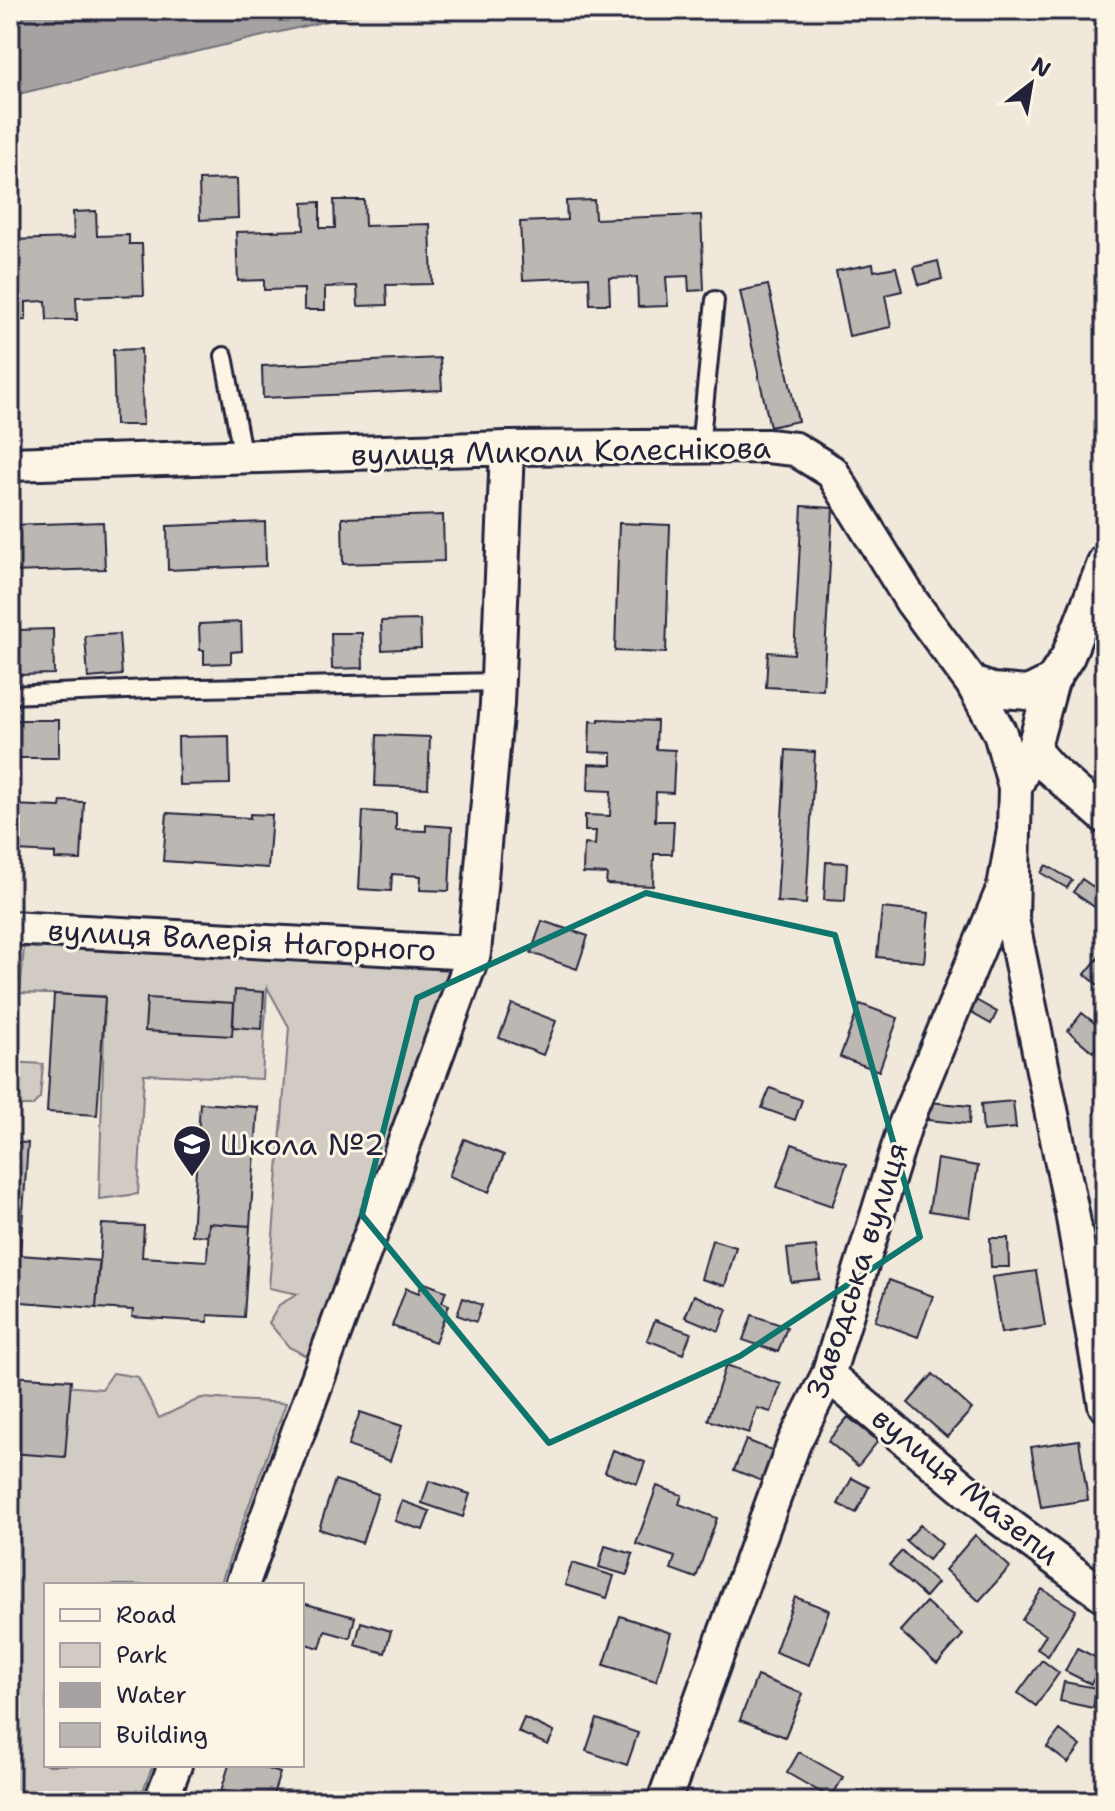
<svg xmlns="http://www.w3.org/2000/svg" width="1115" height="1811" font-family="'Shantell Sans',sans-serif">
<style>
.green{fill:#d1cbc3;stroke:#7a767f;stroke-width:2}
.water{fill:#a6a2a2;stroke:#716f79;stroke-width:2}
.building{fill:#bcb7b3;stroke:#22223b;stroke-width:2}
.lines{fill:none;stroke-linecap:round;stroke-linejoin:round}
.service-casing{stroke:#22223b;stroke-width:22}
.minor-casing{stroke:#22223b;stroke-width:38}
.service{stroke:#fcf5e5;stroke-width:16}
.minor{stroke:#fcf5e5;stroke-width:32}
.marked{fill:none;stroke:#0f766e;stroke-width:6;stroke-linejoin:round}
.labels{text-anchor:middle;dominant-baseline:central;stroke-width:6;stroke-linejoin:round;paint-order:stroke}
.street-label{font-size:30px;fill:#22223b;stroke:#fcf5e5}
.poi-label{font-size:30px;fill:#22223b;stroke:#fcf5e5;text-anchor:start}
</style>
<rect width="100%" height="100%" fill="#efe8db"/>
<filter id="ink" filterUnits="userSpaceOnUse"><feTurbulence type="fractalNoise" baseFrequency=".0125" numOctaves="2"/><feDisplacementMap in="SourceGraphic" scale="16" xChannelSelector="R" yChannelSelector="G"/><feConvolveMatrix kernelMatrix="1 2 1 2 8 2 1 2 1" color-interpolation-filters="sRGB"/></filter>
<g filter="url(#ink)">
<path class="green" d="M100,925L437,946L453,979L316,1361L289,1347L269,1323L279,1305L298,1294L269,1288L289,1027L267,987L262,1079L144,1074L138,1194L99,1199L105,996L20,993L24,947L90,949Z
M10,1062L43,1064L40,1098L32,1106H10Z
M113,1373L138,1377L159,1418L201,1398L286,1403L220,1585H46V1765H153L139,1801H10V1382L102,1389Z"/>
<path class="water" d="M10,10H373L10,96Z"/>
<path class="building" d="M237,179L238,218L200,220L199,180Z
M334,200H364L365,226L430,224L432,284L386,285L387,305L358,306L357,286L325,287V310H304V289L264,290V280L238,281L236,232L304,230L303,203L320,202V228H335Z
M594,200L595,219L701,215L704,290L689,291L688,276L666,277L668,306L638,307L637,277L609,278L610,304H590L589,277L523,280L520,222L567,220L566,201Z
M96,211L97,236L129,235V244H142L144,295L76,297L77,320H47L46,301L26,302V320L10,321V240L74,238L73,212Z
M938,261L942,279L919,285L914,267Z
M873,264L874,271L896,267L902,291L885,295L891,327L849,336L836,271Z
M768,285L798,421L770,427L740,291Z
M141,349L143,425H115L113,350Z
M440,358L442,390L263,398L262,366Z
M10,368H16L19,424L10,425Z
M802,506L833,508L823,690L766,687L768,652L794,654Z
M443,515L444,561L343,564L342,518Z
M103,522L105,569L10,572V525Z
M265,522L266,566L168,570L167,526Z
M619,523L670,525L666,653L615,651Z
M420,620L421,648L382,650L381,621Z
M241,622L242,651L231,652V663L204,664V650H200L199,624Z
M53,629L54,674L18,675L17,630Z
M331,633H362L363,668L332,669Z
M119,634L122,675L88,678L85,636Z
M599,719L657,721L656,749L675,750L673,793L656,792L655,821H674L672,854H654L653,886L606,884L607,874L583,873L584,844L595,845L596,831H585V815L610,816L611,791L588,790L589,764L612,765V753L589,752L590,721L599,722Z
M15,720H59V758H15Z
M377,735L430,737L428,788L375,786Z
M229,736L230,784L179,785L178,737Z
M786,750L815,752L806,904L777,902Z
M10,800H12V805L60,807L61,801L84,802L81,860L55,859V853L16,851L15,864L10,863Z
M363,811L396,813V830L426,831V825L452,827L449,891L420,890L421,876L392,874L391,891L359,889Z
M167,813L250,818V814L272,815L268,868L163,861Z
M826,862L847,863L845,901L824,900Z
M1046,865L1072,880L1067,888L1041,873Z
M1082,879L1105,895L1096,908L1073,892Z
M882,908L929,913L924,962L877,957Z
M542,921L588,936L577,969L531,953Z
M1103,952L1105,953V991L1085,974Z
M10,965H17L16,997L10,996Z
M235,990L264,992L262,1029L233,1027Z
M54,994L105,997L97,1115L47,1112Z
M147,998L234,1003L232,1036L145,1031Z
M974,999L997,1012L991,1024L968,1011Z
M512,1004L556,1021L543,1055L499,1038Z
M860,1004L898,1018L879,1071L840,1057Z
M1082,1013L1105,1031V1037L1093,1052L1068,1031Z
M770,1088L802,1100L795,1120L762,1108Z
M1013,1101L1016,1128L983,1131L981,1104Z
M929,1102L970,1106L969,1124L928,1120Z
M200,1103L258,1107L250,1226L209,1223L208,1236L192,1235Z
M464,1139L504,1155L489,1192L449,1176Z
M10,1142L28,1143L20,1255L100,1261L96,1308L10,1301Z
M792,1144L847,1163L832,1206L777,1187Z
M937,1159L978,1166L970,1217L929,1211Z
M209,1223L250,1226L244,1317L208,1315V1322L132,1317L133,1310L96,1308L102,1224L144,1226L142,1257L207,1261Z
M990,1238H1008L1009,1267H991Z
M712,1240L736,1247L725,1286L701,1279Z
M816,1246L820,1279L791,1282L787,1249Z
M1036,1271L1045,1326L1001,1333L992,1277Z
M889,1280L933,1296L918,1337L875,1321Z
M422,1282L446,1291L442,1302L449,1305L435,1342L392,1326L406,1288L419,1293Z
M694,1295L727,1309L719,1331L685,1317Z
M463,1298L482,1305L476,1322L457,1315Z
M752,1315L787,1327L778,1352L743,1340Z
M655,1320L691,1333L683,1354L647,1340Z
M726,1365L781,1384L771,1412L757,1408L749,1433L708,1420Z
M933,1374L972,1409L947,1437L908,1403Z
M10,1376L71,1380L65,1457L10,1453Z
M360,1412L402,1426L390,1461L348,1446Z
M848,1417L878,1441L858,1466L828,1441Z
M746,1440L774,1451L762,1481L734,1470Z
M1079,1440L1088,1500L1041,1507L1031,1447Z
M613,1450L645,1462L637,1484L605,1472Z
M852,1478L869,1487L856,1513L838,1504Z
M335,1480L378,1494L362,1543L319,1529Z
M429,1481L470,1494L463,1517L422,1503Z
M657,1486L682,1495L679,1504L717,1518L696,1578L671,1569L675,1557L636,1544Z
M402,1501L430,1511L423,1530L395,1521Z
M920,1525L942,1544L928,1560L906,1541Z
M975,1535L1010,1567L979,1601L945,1570Z
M605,1546L633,1554L627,1575L599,1567Z
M902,1551L937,1583L925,1597L889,1565Z
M572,1563L614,1576L607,1598L565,1585Z
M1042,1589L1076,1610L1048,1656L1037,1649L1046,1635L1022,1620Z
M795,1597L829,1610L809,1665L775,1652Z
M926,1602L963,1635L937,1664L900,1631Z
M302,1603L355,1617L350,1638L325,1631L320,1648L302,1643Z
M620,1616L671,1633L656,1681L604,1665Z
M361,1622L391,1631L385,1653L355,1645Z
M1077,1648L1103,1661L1091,1684L1065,1671Z
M1042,1660L1059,1673L1036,1706L1018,1693Z
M757,1676L803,1694L785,1737L740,1720Z
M1064,1682L1097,1688L1093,1708L1060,1701Z
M524,1718L554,1732L548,1745L518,1732Z
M597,1719L638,1733L627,1765L586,1751Z
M1060,1730L1081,1746L1068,1763L1047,1747Z
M1105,1740V1773L1100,1772Z
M799,1752L843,1777L831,1798L787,1773Z
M229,1765H255L280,1773L271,1801H218Z"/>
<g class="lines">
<g class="service-casing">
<path id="service" d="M224,356L243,458
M700,447L715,300
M10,695L149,689L498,682"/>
</g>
<g class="minor-casing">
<path id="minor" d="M10,464L507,448L767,446L795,449L832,472L912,602L972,683L992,690L1028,693L1052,681
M972,683L1000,733L1015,787L1012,919L1072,1212L1105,1405
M1033,750L1049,768L1105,817
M1015,787L1033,750L1052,681L1068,656L1105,561
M10,928L474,953
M828,1375L998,1517L1105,1596
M242,1585L474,953L497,704L507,448
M161,1801L175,1765
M664,1801L794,1443L828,1375L905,1125L1004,887L1014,830"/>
</g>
<use href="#service" class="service"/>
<use href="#minor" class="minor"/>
</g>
</g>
<path class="marked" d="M646,893L835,935L920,1237L740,1356L549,1443L362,1215L417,998Z"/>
<defs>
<g id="school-pin" transform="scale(2)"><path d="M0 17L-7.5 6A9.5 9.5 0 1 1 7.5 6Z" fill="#22223b" stroke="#fcf5e5"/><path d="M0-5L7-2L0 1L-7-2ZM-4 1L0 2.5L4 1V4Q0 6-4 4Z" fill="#fff"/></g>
</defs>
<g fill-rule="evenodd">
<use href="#school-pin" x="192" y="1144"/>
</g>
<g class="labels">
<g class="street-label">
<text transform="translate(561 451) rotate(-1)">вулиця Миколи Колеснікова</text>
<text transform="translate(242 940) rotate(3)">вулиця Валерія Нагорного</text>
<text transform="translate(857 1270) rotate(-72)">Заводська вулиця</text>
<text transform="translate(966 1486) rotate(39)">вулиця Мазепи</text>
</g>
<g class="poi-label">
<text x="220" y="1144">Школа №2</text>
</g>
</g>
<rect width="1115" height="1811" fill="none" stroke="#fcf5e5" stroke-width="40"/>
<rect x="20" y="20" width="1075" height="1771" fill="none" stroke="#22223b" stroke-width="3" filter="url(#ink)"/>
<rect x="44" y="1583" width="260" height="184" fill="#fcf5e5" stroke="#a5a1a1" stroke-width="2"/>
<rect x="60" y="1609" width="40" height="12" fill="#fcf5e5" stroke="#a5a1a1" stroke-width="2"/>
<text x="116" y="1623" font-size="24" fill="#22223b">Road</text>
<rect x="60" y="1643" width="40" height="24" fill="#d1cbc3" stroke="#a5a1a1" stroke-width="2"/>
<text x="116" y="1663" font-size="24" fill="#22223b">Park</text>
<rect x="60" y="1683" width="40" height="24" fill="#a6a2a2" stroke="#a5a1a1" stroke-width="2"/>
<text x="116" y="1703" font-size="24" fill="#22223b">Water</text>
<rect x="60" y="1723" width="40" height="24" fill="#bcb7b3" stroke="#a5a1a1" stroke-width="2"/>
<text x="116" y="1743" font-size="24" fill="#22223b">Building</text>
<g transform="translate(1031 84) rotate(31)" stroke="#fcf5e5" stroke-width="6" paint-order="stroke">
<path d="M0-6L14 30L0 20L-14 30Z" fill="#22223b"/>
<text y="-12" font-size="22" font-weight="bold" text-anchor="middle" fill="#22223b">N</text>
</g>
</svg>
